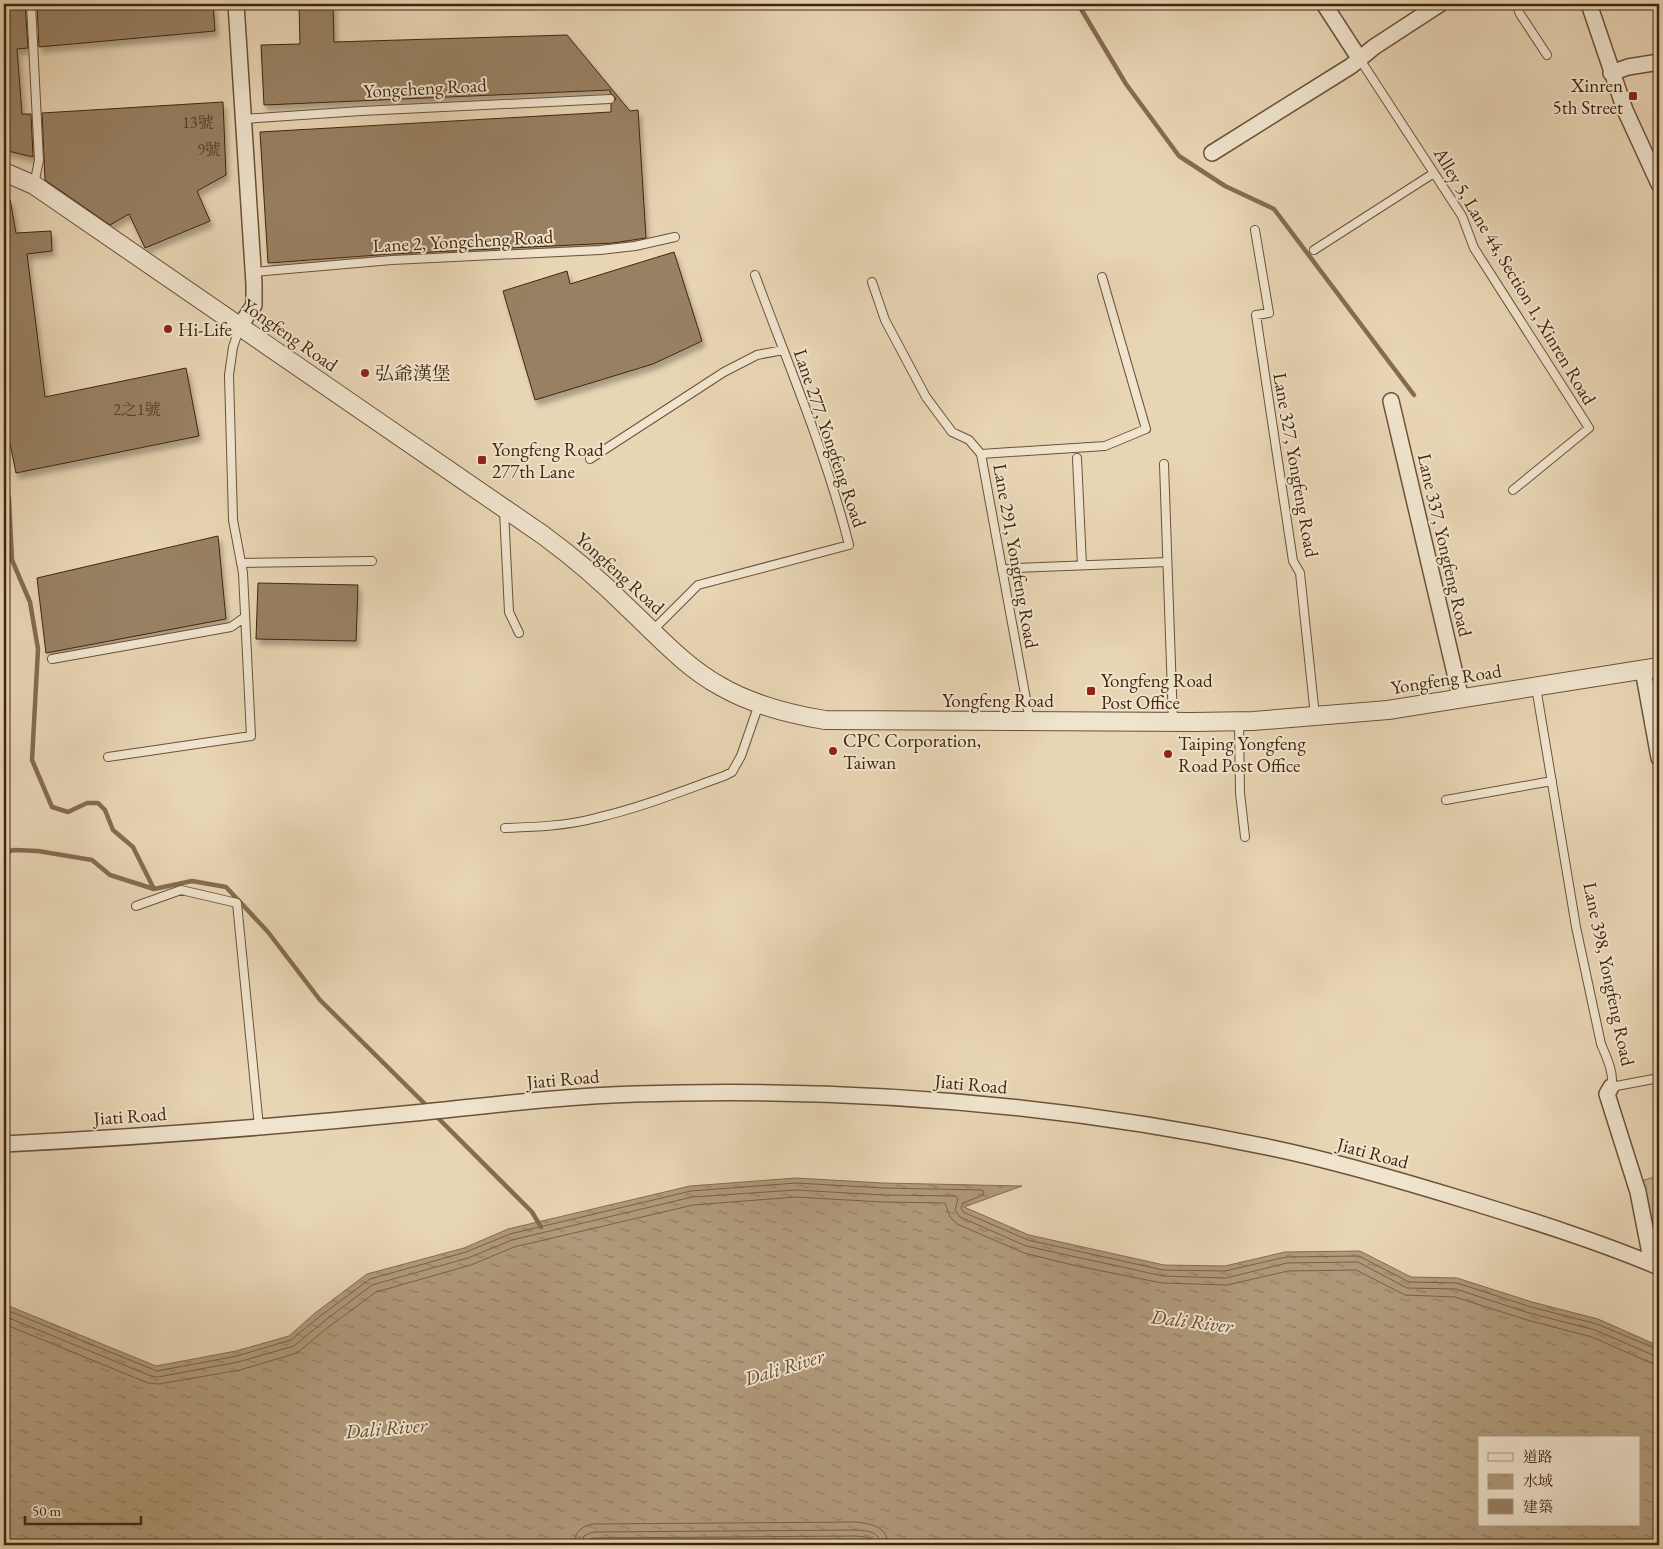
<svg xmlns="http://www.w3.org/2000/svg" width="1663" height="1549" font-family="'EB Garamond','Noto Serif TC',serif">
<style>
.park{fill:url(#park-crowns);stroke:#876e52}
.water{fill:url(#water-ripples);stroke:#846c4f;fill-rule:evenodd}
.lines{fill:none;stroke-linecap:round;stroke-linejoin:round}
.shore{stroke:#796044;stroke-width:1}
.stream{stroke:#846c4f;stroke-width:4.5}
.building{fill:#988164;stroke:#42260d;filter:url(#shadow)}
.service-casing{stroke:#6c5237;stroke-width:10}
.minor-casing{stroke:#6c5237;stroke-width:18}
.tertiary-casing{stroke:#6c5237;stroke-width:20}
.service{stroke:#f0e4ce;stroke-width:8}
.minor{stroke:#f0e4ce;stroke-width:15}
.tertiary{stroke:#f0e4ce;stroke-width:18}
.poi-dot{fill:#8f2418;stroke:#f0e4ce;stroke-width:2}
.labels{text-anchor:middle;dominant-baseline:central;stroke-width:4;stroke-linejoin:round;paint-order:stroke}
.number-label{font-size:16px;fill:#583d23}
.poi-label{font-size:19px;fill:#42260d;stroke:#f0e4ce;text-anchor:start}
.street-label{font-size:19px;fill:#42260d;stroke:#f0e4ce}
.water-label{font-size:20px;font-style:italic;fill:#63492e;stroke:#f0e4ce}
</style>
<defs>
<pattern id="park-crowns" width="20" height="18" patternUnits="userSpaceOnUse" patternTransform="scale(1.25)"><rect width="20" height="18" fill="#ccb798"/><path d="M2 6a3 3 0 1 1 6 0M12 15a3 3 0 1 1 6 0" fill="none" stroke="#b09d82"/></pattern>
<pattern id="water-ripples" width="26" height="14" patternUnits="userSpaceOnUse" patternTransform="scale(1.25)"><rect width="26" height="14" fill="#b09a7b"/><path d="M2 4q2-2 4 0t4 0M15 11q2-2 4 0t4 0" fill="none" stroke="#917d63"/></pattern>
<filter id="shadow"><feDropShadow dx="3" dy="5.5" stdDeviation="2.5" flood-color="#0004"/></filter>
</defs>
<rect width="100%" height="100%" fill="#e8d5b4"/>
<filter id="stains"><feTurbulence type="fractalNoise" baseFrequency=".004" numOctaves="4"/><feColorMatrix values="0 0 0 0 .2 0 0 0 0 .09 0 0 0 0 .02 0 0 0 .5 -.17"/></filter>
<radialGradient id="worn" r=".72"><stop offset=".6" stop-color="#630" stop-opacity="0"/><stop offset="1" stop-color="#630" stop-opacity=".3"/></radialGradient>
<path class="park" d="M1659,1176V1248L1655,1245L1641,1181Z"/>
<path class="water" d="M796,1178L883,1183L1022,1186L964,1207L1029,1235L1164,1265L1225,1266L1285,1252L1360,1251L1411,1277L1457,1278L1532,1302L1598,1319L1659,1346V1545H886L856,1541L4,1545V1304L156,1366L236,1351L289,1336L315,1313L367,1274L464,1248L508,1229L690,1186ZM1479,1438H1639V1525H1479Z"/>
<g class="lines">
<path class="shore" d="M4,1309L157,1371L237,1356L291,1340L319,1317L370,1279L466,1252L510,1234L691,1191L796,1183L883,1188L982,1190L984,1192L983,1195L963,1203L961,1208L963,1212L1028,1240L1163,1270L1225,1271L1286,1257L1359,1256L1409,1282L1457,1283L1531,1307L1597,1324L1659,1350
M4,1316L151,1376L158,1377L238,1362L294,1346L323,1322L372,1285L468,1258L512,1240L692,1197L796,1190L883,1195L956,1196L958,1199L955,1210L960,1217L1026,1246L1163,1276L1226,1278L1287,1263L1358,1262L1407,1288L1456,1289L1529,1313L1595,1330L1653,1355L1659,1356
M4,1324L148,1383L159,1384L240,1370L297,1353L327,1328L376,1292L471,1265L514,1247L693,1205L796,1197L882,1202L945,1203L950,1217L957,1224L1024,1253L1077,1266L1162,1283L1227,1285L1288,1271L1356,1270L1405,1295L1455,1297L1527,1320L1592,1337L1651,1363L1659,1364
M574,1545C574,1533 581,1526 593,1524L856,1522C872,1524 887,1526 888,1545
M581,1545L584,1536L593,1532L856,1530C868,1531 879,1531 881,1545
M588,1545L589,1540L593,1538L856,1536C864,1537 874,1536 874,1545"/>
<path class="stream" d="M1078,4L1126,84L1179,156L1225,186L1274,209L1414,395
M4,475L9,499L12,560L30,602L38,649L32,760L52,807L68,812L87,803H98L105,810L113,830L133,847L154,889
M4,852L15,850L38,851L92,860L110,875L154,889L192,881L226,887L268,932L320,1000L428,1107
M435,1115L532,1212L541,1227"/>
</g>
<path class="building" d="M4,4H25L28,48L17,49L22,114H31L33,157L4,150Z
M37,4H213L215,31L39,47Z
M299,4H333L334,42L567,35L630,111L638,110L646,238L613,243L392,254L268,263L260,132L611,112V104L616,99L614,96L610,93V90L264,105L261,45L300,44Z
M223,102L226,175L197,191L210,221L145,248L129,214L110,225L45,180L42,113Z
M4,199H10L16,233L51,231L52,251L27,254L45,397L186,368L199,436L16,473L4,414Z
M674,252L702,341L653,364L535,400L503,291L567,271L570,284Z
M218,536L226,619L46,653L37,578Z
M258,583L358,585L356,641L256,639Z"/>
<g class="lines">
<g class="service-casing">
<path id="service" d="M31,4L39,160L34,185
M1516,4L1520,14L1547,55
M1359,58L1462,216L1474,248L1589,428L1513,490
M243,119L361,111L610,99
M1255,230L1269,313L1256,315L1293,561L1300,573L1315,716
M1314,250L1434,173
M253,272L392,260L600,250L635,246L675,237
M872,282L885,320L926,397L952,432L969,440L981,454L1030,721
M981,454L1105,446L1146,429L1102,277
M1077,458L1082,565
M590,459L724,372L757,355L783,350
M1164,464L1173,722
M504,511L509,612L519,633
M241,563L372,561
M1002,570L1016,568L1167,562
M652,631L698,585L849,545C826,453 788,364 755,275
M52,659L231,627L245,617
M1536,687L1576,927L1601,1044C1606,1056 1615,1074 1611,1087L1659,1078
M1239,721L1240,793L1245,837
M108,757L251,736L243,573L233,520L229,375L233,347L240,326
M1446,800L1552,781
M505,828C535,827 566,826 596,818C640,808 682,791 724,776L732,772L741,756L759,704
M136,906L181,890L237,903L259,1127"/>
</g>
<g class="minor-casing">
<path id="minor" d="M236,4L254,284V305L240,326
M1324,4L1359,58
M1589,4L1625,110L1659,184
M1611,73L1628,67L1659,62
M1212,153L1351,66L1374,47L1440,4
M1391,401L1461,699
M1643,670L1659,758
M1611,1087L1607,1094L1638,1192L1652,1264
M4,1144C144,1137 285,1126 425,1112C495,1105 564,1096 635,1094C848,1087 1064,1104 1272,1148C1339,1162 1403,1181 1468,1201C1533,1221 1597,1241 1659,1267"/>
</g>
<g class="tertiary-casing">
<path id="tertiary" d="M4,172L34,185L543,535C573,557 601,581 627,607C657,635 684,666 720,686C753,705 788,714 825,720L1193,722L1253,721L1388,710L1659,667"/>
</g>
<use href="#service" class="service"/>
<use href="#minor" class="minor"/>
<use href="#tertiary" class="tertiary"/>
</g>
<g class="poi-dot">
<rect x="1628" y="91" width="10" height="10" rx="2.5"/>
<circle cx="168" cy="329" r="5"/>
<circle cx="365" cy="373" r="5"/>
<rect x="477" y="455" width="10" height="10" rx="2.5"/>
<rect x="1086" y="686" width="10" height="10" rx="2.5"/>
<circle cx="833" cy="751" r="5"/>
<circle cx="1168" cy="754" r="5"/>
</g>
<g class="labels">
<g class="number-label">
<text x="198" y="122">13號</text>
<text x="209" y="149">9號</text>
<text x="137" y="409">2之1號</text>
</g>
<g class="poi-label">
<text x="1623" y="85" text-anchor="end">Xinren<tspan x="1623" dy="22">5th Street</tspan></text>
<text x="178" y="329">Hi-Life</text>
<text x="375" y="373">弘爺漢堡</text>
<text x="492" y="449">Yongfeng Road<tspan x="492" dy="22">277th Lane</tspan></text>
<text x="1101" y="680">Yongfeng Road<tspan x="1101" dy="22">Post Office</tspan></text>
<text x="843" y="740">CPC Corporation,<tspan x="843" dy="22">Taiwan</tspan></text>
<text x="1178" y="743">Taiping Yongfeng<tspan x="1178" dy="22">Road Post Office</tspan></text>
</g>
<g class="street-label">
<text transform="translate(425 88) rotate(-3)">Yongcheng Road</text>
<text transform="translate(463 241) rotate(-3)">Lane 2, Yongcheng Road</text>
<text transform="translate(1515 276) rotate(59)">Alley 5, Lane 44, Section 1, Xinren Road</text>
<text transform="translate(290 335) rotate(35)">Yongfeng Road</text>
<text transform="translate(830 438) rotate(71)">Lane 277, Yongfeng Road</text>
<text transform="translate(1296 465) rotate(80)">Lane 327, Yongfeng Road</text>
<text transform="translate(1445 545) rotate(77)">Lane 337, Yongfeng Road</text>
<text transform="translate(1016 556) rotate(80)">Lane 291, Yongfeng Road</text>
<text transform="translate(620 573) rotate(42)">Yongfeng Road</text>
<text transform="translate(1446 679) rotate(-9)">Yongfeng Road</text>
<text x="998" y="700">Yongfeng Road</text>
<text transform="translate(1609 974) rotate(78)">Lane 398, Yongfeng Road</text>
<text transform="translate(563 1079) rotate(-5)">Jiati Road</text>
<text transform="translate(971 1084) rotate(5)">Jiati Road</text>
<text transform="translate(130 1116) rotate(-4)">Jiati Road</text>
<text transform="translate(1373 1153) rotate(15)">Jiati Road</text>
</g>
<g class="water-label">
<text transform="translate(1192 1321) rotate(7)">Dali River</text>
<text transform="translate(784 1367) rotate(-17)">Dali River</text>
<text transform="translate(386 1428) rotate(-5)">Dali River</text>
</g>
</g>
<rect width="1663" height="1549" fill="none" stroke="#e8d5b4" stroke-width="20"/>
<rect x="5" y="5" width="1653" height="1539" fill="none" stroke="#42260d" stroke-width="2.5"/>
<rect x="10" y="10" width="1643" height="1529" fill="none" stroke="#42260d"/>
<rect x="1478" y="1436" width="162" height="90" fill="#f0e4ce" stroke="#aa9881"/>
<rect x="1488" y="1453" width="25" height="8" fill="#f0e4ce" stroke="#aa9881"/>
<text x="1523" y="1462" font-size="15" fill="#42260d">道路</text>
<rect x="1488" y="1474" width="25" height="15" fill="url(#water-ripples)" stroke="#aa9881"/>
<text x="1523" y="1486" font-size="15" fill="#42260d">水域</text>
<rect x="1488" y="1499" width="25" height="15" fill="#988164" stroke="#aa9881"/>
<text x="1523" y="1512" font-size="15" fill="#42260d">建築</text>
<path d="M25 1516v8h116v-8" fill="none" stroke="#42260d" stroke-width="2.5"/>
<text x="32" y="1516" font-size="15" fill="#42260d" stroke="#f0e4ce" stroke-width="4" paint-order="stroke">50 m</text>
<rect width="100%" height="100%" filter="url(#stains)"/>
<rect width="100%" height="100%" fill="url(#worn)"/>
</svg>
